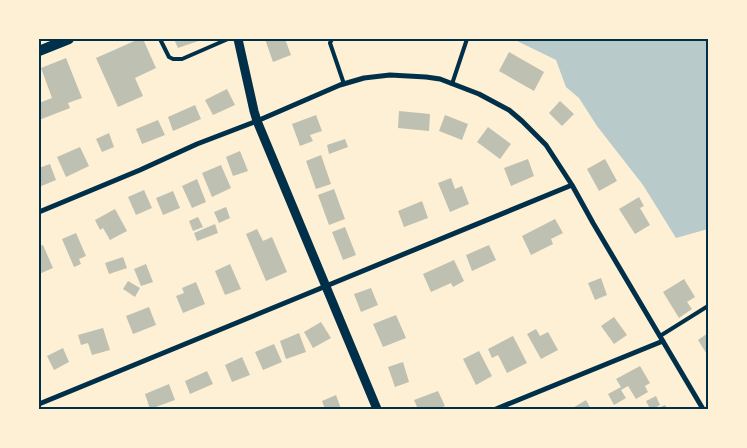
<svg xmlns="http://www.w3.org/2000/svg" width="747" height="448" font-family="Arial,sans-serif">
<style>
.green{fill:#b9caca}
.building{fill:#bec0b2}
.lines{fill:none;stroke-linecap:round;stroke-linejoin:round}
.service{stroke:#003049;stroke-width:4}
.minor{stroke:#003049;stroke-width:5}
.tertiary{stroke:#003049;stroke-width:9}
.secondary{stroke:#003049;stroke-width:10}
.neatline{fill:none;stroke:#003049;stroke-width:2}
</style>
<rect width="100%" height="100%" fill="#fdf0d5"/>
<path class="green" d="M515,39H708V229L676,238L643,185L597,126L579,98L566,87L556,60L515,40Z"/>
<path class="building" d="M139,39H143L156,68L135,78L143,96L118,107L96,58Z
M174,39H204L178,48Z
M265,39H285L291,55L273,62Z
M509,52L544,72L534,91L499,71Z
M66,58L82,98L68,103L70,108L39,120V103L52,98L41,68Z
M227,89L235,105L213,115L205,100Z
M560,101L574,114L562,126L549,113Z
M195,105L201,119L173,131L168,117Z
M399,111L430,114L429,131L398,128Z
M316,115L322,131L310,135L313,141L300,146L292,124Z
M445,115L468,124L462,140L439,131Z
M158,120L165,135L142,144L136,129Z
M488,127L511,144L500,159L477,142Z
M109,133L114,147L102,152L96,139Z
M345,139L348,147L329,154L327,145Z
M80,147L89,166L66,177L57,157Z
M240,151L248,171L233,176L226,157Z
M321,155L331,184L316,189L306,161Z
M528,159L534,176L511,186L504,168Z
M605,159L617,181L599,191L587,169Z
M50,164L56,180L39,187V168Z
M221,165L231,188L212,197L202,173Z
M451,178L455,189L462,186L469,204L450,212L438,183Z
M197,179L206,202L192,208L182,186Z
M334,189L345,219L329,225L318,195Z
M144,190L152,208L136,215L128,197Z
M173,191L180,208L163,215L156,198Z
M639,197L644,206L640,208L650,225L635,234L619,209Z
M422,201L428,218L404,227L398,211Z
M226,207L230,218L219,223L214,212Z
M115,209L127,231L110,240L103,228L100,230L95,220Z
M198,217L203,227L193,231L189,221Z
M555,219L563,233L551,239L553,244L531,255L522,236Z
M215,224L218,233L197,241L194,233Z
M345,227L356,255L343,260L332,232Z
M257,229L263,241L272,237L287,272L266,281L246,234Z
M76,233L86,256L79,259L81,264L74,267L62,239Z
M43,245L53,268L39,274V246Z
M489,245L496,260L472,271L466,255Z
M123,257L127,268L109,274L105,263Z
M454,260L464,281L453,287L451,283L431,292L423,274Z
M146,264L153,282L141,286L134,269Z
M230,264L241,289L225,295L215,271Z
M601,278L607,295L595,300L588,283Z
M684,279L695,297L687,302L692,309L679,318L663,292Z
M128,281L140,288L135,297L123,289Z
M196,282L205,304L183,313L176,296L184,293L182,288Z
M371,288L378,305L361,312L354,294Z
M149,307L156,325L133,334L126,316Z
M396,315L406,338L383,347L373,324Z
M614,317L627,335L614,344L601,326Z
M321,322L331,338L313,348L304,332Z
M103,328L110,350L92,355L88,343L81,345L78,335Z
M536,329L540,336L548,332L558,350L541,359L527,334Z
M299,333L306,352L286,359L280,341Z
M708,333V356L698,340Z
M513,336L527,363L507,373L498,355L492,358L488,349Z
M274,344L282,362L263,370L255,352Z
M63,348L69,362L54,370L47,356Z
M479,351L492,376L476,385L463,359Z
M242,357L250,375L232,382L225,365Z
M403,362L409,382L395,387L388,367Z
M640,366L650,383L645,386L648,392L636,399L628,386L621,390L626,398L614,405L608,394L621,387L616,379Z
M207,371L213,384L190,394L185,381Z
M169,384L175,400L150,409L145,394Z
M438,391L445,406L437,409H418L414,400Z
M336,395L341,409H325L322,401Z
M656,396L660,405L653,409H650L646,401Z
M586,400L591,409H571Z
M665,405L667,409H656Z"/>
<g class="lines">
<path class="service" d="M160,39L169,57L173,59H182L228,39
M332,39L330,43L344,84
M452,84L467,39
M660,336L708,306"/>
<path class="minor" d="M39,212L140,170L197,144L257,121L340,85L364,78L390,75L426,77L440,79L479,94L509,110L522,121L546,145L572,185L593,223L703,409
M39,404L572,185
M496,409L663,341"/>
<path class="tertiary" d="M238,39L254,111L257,121L377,409"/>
<path class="secondary" d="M39,51L69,39"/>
</g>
<rect width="747" height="448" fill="none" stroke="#fdf0d5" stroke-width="80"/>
<rect x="40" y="40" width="667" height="368" class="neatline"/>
</svg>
